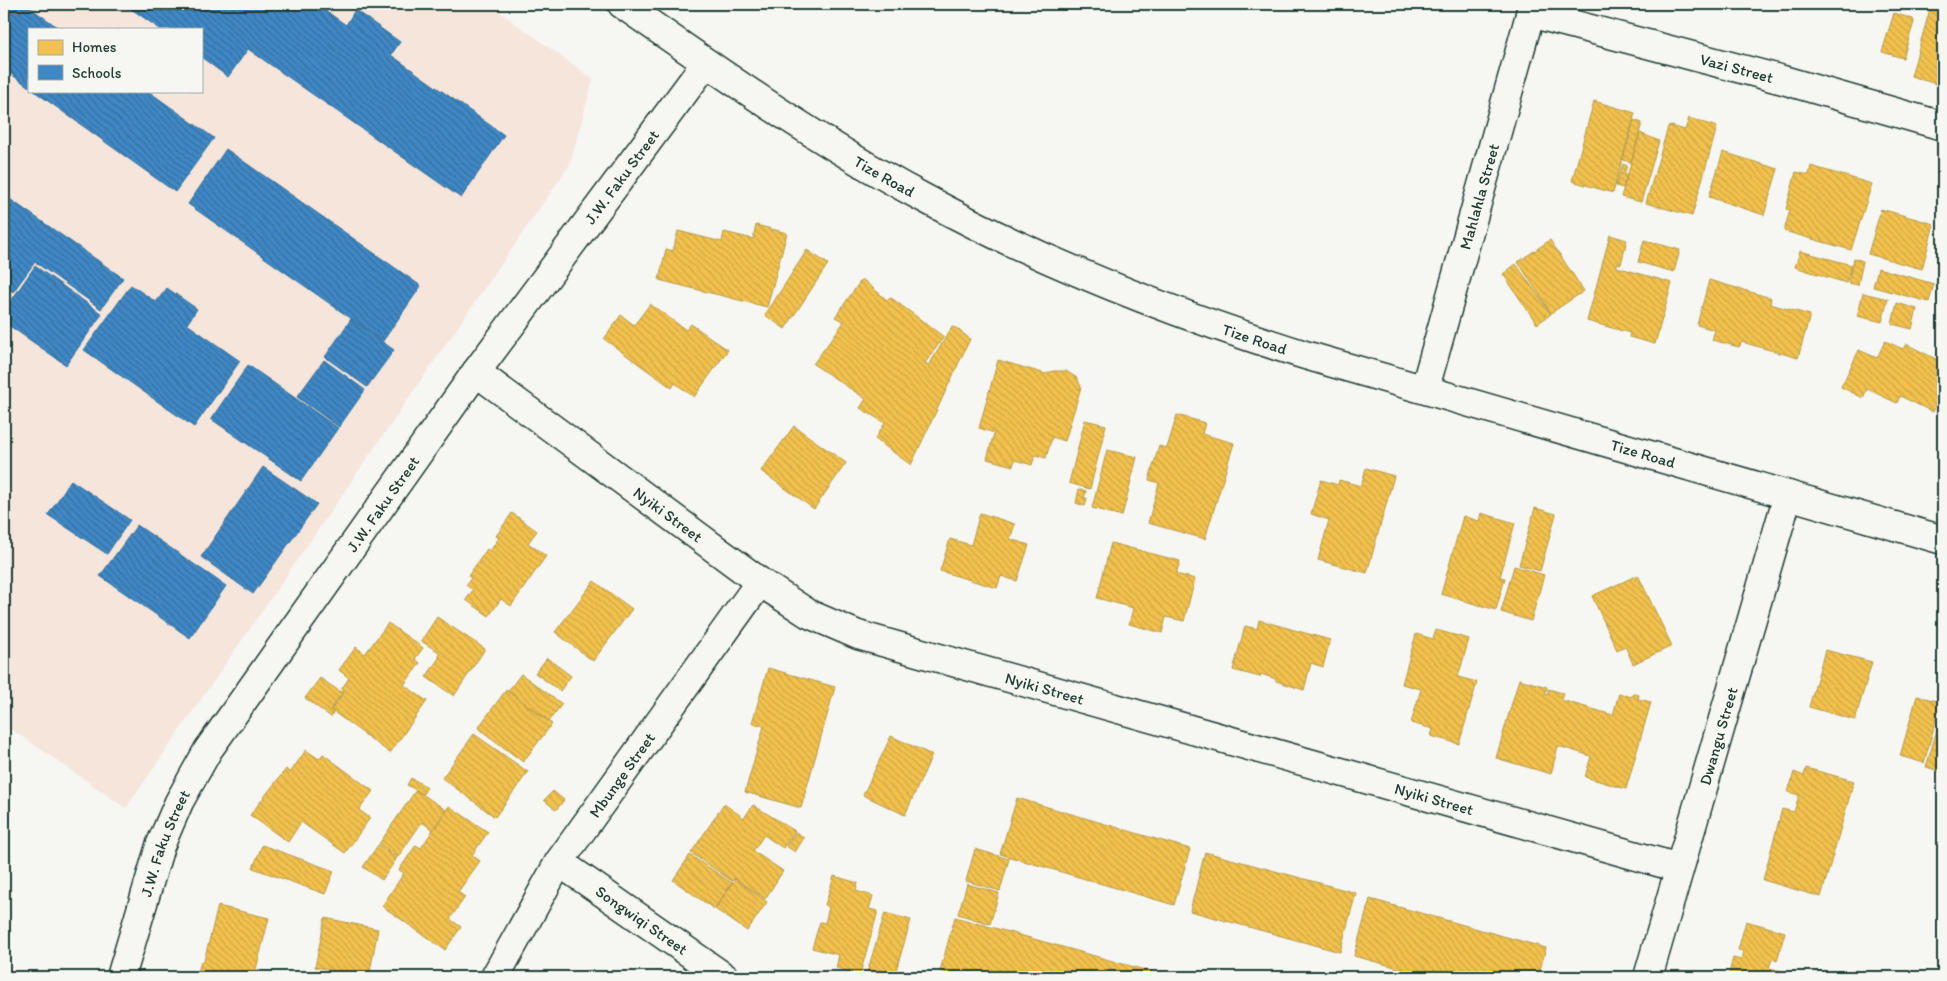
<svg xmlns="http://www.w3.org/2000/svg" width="1947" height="981" font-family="Itim,sans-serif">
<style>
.built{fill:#f5e5db;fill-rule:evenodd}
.homes{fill:url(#homes-back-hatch);stroke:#b39946}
.schools{fill:url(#schools-back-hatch);stroke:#35729a}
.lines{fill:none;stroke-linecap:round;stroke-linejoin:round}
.minor-casing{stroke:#1f3d34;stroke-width:31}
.minor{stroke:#f6f6f2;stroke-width:28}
.labels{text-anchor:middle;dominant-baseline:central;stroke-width:5;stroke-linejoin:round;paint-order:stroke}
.street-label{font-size:16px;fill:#1f3d34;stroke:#f6f6f2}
</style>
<defs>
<pattern id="homes-back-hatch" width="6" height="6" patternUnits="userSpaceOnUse" patternTransform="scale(1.25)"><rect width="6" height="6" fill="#f2c14e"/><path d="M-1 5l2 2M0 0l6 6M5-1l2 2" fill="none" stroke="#cfa745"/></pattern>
<pattern id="schools-back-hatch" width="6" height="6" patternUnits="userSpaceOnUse" patternTransform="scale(1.25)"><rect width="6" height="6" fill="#3f88c5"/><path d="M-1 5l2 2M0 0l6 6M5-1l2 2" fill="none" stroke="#3470a1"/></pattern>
</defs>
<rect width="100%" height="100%" fill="#f6f6f2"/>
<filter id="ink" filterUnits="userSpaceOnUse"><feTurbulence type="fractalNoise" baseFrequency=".02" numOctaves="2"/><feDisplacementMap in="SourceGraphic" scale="10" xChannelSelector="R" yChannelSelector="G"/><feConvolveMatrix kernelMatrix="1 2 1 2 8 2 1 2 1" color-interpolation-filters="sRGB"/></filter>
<g filter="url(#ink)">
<path class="built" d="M4,4H488L593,79L570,164L126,808L4,724ZM29,29H201V91H29Z"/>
<path class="homes" d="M1891,4H1913L1911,10Z
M1939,4H1943L1942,86L1911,76L1930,9L1937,11Z
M1894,13L1913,19L1914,22L1903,58L1882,52Z
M1594,101L1635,113L1613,193L1572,181Z
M1689,118L1717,127L1692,216L1646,203L1668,127L1671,126L1685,130Z
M1634,120L1642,123L1631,162L1623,160Z
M1640,133L1659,141L1641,202L1621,197Z
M1723,152L1778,169L1764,215L1709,197Z
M1623,164L1627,166L1624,174L1627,175L1623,188L1616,186Z
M1811,166L1872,184L1851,250L1784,231L1790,210L1786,209L1796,172L1809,175Z
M1881,209L1934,224L1922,269L1868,254Z
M756,225L787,233L767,307L659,280L666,249L673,251L678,231L722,242L724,232L753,239Z
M1610,235L1627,240L1621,264L1617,263V267L1672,283L1655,344L1629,337L1630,333L1587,321Z
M1550,240L1584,291L1551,313L1518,262Z
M1644,240L1680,250L1674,272L1638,262Z
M807,250L828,264L785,329L765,315Z
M1800,251L1852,265L1846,283L1795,267Z
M1854,258L1863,261L1858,285L1848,283Z
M1516,264L1551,314L1537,324L1503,274Z
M1878,268L1934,284L1929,302L1873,287Z
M862,279L887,300L890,297L944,337L925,363L929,365L952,327L956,328L970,339L911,465L875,439L885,423L860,408L866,399L813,364L844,322L835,317Z
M1709,280L1771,298L1770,304L1810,315L1798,358L1742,342L1739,347L1712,340L1715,330L1697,325Z
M1863,293L1888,299L1882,322L1857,316Z
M1897,303L1917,309L1912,329L1892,324Z
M650,304L686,330L691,324L728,350L694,397L675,383L672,388L604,339L621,315L634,325Z
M1885,341L1903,349L1906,344L1940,361L1941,358L1943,359V404L1938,401L1933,412L1900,396L1897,403L1867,389L1863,398L1841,387L1859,350L1877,358Z
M998,360L1046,374L1053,371H1066L1077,378L1081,387L1065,441L1052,437L1046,458L1035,455L1032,465L1015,460L1013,466L987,459L994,433L979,428Z
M1177,415L1205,423L1202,434L1234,443L1205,539L1148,523L1159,483L1149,480L1159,446L1167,448Z
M1085,420L1106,425L1090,489L1069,483Z
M794,426L846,463L814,509L761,471Z
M1107,450L1137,457L1122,516L1092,508Z
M1366,468L1394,476L1367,573L1318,560L1329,520L1311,514L1321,480L1338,485L1339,480L1361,486Z
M1079,489L1086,491L1084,498H1087L1085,506L1076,503Z
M1535,508L1556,514L1540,571L1519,565Z
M512,513L537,531L528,543L546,556L511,606L501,599L489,616L466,600L473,590L466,585L471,578L468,576L487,549L490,551L499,538L496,536Z
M980,513L1015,524L1010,539L1029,545L1017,581L1001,576L997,588L940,571L950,539L971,545Z
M1481,513L1515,523L1500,577L1505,578L1496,610L1441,594L1463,516L1479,521Z
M1111,543L1180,561L1176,574L1195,579L1184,621L1166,617L1162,633L1129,624L1133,608L1097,598Z
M1514,566L1544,575L1531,621L1501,612Z
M1638,575L1672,646L1633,664L1625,646L1617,650L1592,596Z
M594,581L632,609L593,661L555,632Z
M437,617L485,649L454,696L426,677L439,658V652L421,641Z
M1259,620L1330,640L1323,667L1311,663L1304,690L1276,681V679L1261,674L1260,677L1233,670L1245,626L1257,629Z
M388,623L423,648L415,659L420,663L404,685L427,701L390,753L331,710L344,692L341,690L349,678L339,670L356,647L365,654Z
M1436,630L1469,639L1458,677L1477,682L1459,744L1431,736L1433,729L1411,723L1421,689L1402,684L1416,634L1433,639Z
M1825,650L1872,662L1855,720L1809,707Z
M547,658L571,676L560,691L535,673Z
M768,668L835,687L801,808L745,792L764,726L752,723Z
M1943,670V698L1936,696Z
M521,674L562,704L549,721L508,691Z
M320,678L342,693L330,710L334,712L331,717L305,698Z
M1519,679L1547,687L1545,694L1548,695V689L1563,693L1561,700L1613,715L1619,693L1631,697L1633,694L1639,695L1638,699L1651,702L1626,789L1585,777L1591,756L1558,746L1551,774L1496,758Z
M506,690L552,724L523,762L478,728Z
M1917,696L1941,702L1924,763L1900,756Z
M1939,723L1943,724V772L1926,767Z
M474,734L528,772L495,817L442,778Z
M891,736L932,755L905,815L863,795Z
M306,750L319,759L323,754L373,791L359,810L370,818L345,853L301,822L288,842L250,815L286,769L290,773Z
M1806,768L1854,781L1821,897L1763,880L1782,809L1794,812L1799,795L1788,792L1794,772L1804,776Z
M411,778L427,787L423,794L407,785Z
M416,790L446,810L433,830L422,822L398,857L379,844Z
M553,791L564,800L556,810L544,800Z
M1017,798L1190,849L1174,905L1000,854Z
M724,804L744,818L753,805L795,831L783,848L764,835L753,851L783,871L765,899L735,878L732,881L691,853Z
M449,806L488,832L472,855L480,861L458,892L465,897L450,919L461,927L445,950L382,906L404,873L399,870L416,845L421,848Z
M796,832L804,838L795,852L786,846Z
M262,845L334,871L325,894L253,868Z
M378,845L397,858L382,880L363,867Z
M975,849L1009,859L1000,891L966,881Z
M1205,852L1356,893L1340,952L1190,911Z
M690,855L732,883L714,909L673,880Z
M834,876L858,883L856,891L873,896L869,909L878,911L860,974L836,968L839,955L812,948L820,922L825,923L829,907L825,905Z
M735,879L767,902L747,931L715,909Z
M967,884L999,893L990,924L958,914Z
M1370,899L1546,948L1538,977H1432L1354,956Z
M218,906L269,918L254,977H197L201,961H204Z
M885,913L911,920L894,977H870L866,976Z
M955,917L1152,972L1150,977H963L940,971Z
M325,918L378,929L369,977L315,967Z
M1746,921L1785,932L1777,961L1772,959L1769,968L1786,972L1785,977H1728L1733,958L1741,960L1743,951L1738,950Z
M316,972L339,977H315Z"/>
<path class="schools" d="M4,4H25L60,29H29V87L4,69Z
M124,4H316L346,25L355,10L400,42L391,55L504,135L461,198L248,49L228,77L201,57V29H160Z
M34,91H148L214,138L175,192Z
M226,149L421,286L383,341L188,204Z
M4,195L123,278L101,309L35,262L13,292L4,286Z
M35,266L102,314L66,365L4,322V311Z
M131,285L156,302L167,288L197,309L187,324L240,361L194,427L84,350Z
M351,319L394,350L367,387L325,357Z
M324,360L365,390L339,427L297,397Z
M248,365L338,428L301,481L211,419Z
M263,467L317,504L253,594L201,557Z
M71,480L130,520L107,554L48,515Z
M137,525L226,586L190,638L100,576Z"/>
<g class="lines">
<g class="minor-casing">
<g id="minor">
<path id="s1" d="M622,4C719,72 817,141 922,197C1043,263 1174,314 1305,355L1943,540"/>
<path id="s2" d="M1530,13L1783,80L1943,126"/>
<path id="s3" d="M476,372L760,582L809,614L858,635L1679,868"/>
<path id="s4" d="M1425,388L1533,4"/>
<path id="s5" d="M559,862L724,977"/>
<path id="s6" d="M121,977L160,846L179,802L208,750L476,372L706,63"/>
<path id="s7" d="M495,977L559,862L760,582"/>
<path id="s8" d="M1648,977L1788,495"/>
</g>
</g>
<use href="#minor" class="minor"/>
</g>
</g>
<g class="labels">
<g class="street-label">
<text stroke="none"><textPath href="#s2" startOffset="214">Vazi Street</textPath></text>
<text stroke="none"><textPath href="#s1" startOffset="314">Tize Road</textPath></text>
<text stroke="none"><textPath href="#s6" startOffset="951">J.W. Faku Street</textPath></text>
<text stroke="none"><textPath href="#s4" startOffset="199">Mahlahla Street</textPath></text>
<text stroke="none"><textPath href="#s1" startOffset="719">Tize Road</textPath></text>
<text stroke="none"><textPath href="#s1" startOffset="1124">Tize Road</textPath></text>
<text stroke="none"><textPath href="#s6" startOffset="546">J.W. Faku Street</textPath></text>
<text stroke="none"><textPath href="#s3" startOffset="239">Nyiki Street</textPath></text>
<text stroke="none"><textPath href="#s3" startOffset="659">Nyiki Street</textPath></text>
<text stroke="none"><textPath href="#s8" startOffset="251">Dwangu Street</textPath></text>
<text stroke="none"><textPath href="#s7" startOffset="239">Mbunge Street</textPath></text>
<text stroke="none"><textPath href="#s3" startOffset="1064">Nyiki Street</textPath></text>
<text stroke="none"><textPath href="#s6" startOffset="141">J.W. Faku Street</textPath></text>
<text stroke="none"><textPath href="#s5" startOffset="101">Songwiqi Street</textPath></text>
</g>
</g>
<rect width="1947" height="981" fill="none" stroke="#f6f6f2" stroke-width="20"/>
<rect x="10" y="10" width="1927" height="961" fill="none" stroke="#1f3d34" stroke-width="2" filter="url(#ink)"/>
<rect x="28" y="28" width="175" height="65" fill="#f6f6f2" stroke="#a0aca6"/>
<rect x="38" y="40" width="25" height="15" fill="#f2c14e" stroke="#a0aca6"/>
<text x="72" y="52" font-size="15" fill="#1f3d34">Homes</text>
<rect x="38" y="65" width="25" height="15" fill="#3f88c5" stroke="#a0aca6"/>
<text x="72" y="78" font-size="15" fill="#1f3d34">Schools</text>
</svg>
